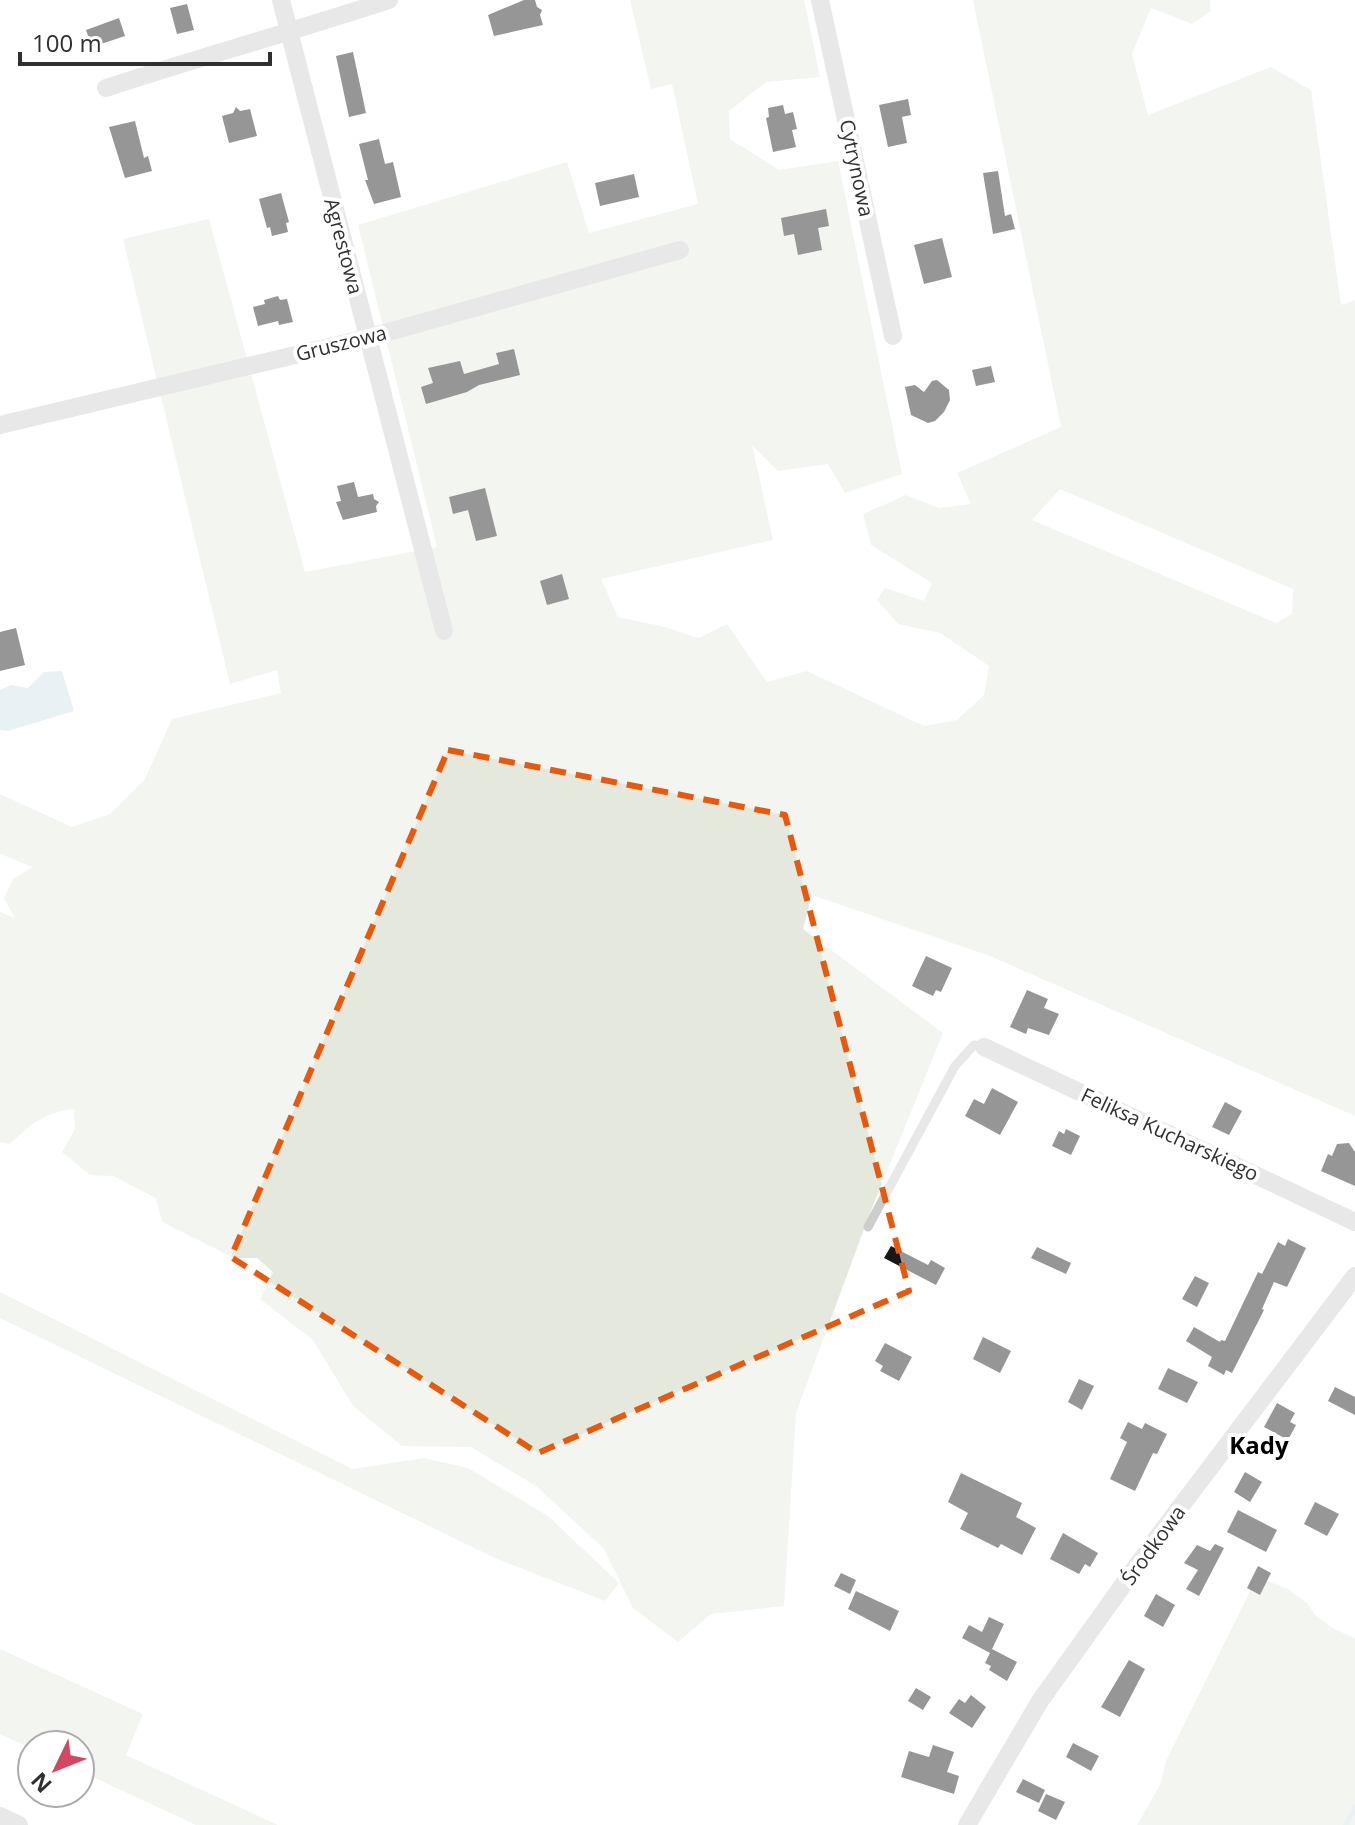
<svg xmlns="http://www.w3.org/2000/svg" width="1355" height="1825" font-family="'Open Sans',sans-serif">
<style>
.green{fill:#e5e9dd;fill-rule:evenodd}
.water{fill:#cce0e7}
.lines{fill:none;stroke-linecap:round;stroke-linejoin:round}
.stream{stroke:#cce0e7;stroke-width:5}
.building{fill:#171717}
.service{stroke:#cdcdcd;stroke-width:9}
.minor{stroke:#cdcdcd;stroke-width:18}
.marked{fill:none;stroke:#e8590c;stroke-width:6;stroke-dasharray:16 10;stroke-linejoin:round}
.labels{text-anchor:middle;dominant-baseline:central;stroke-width:8;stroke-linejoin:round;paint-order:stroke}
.street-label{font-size:20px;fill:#303030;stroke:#fff}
.quarter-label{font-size:24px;font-weight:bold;fill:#000;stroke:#fff}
</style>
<rect width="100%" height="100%" fill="#fff"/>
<path class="green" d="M630,0H804L820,77L766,82L729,111L730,139L779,170L838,161L902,474L845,493L828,464L778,471L752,445L773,540L601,579L618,617L661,626L699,638L727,624L767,682L807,671L924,726L957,720L984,695L989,666L940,633L898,624L877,600L885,588L924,601L932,583L871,545L863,514L906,495L939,508L971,504L957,473L1061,427L973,0H1210L1211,11L1192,24L1151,8L1132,54L1148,115L1271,67L1311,90L1341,305L1355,300V1116L990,956L812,895L803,929L943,1033L870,1213L796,1413L784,1606L711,1614L678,1642L633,1608L604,1549L536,1486L471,1447L402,1446L353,1406L313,1340L260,1299L273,1272L257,1258H234L162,1222L156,1198L113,1176L90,1175L62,1152L75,1129L74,1109C44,1112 31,1124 10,1144L0,1142V912L15,918L4,898L13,879L33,867L0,854V794L72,827L110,814L145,779L172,719L281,693L277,670L230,684L123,239L209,219L305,572L437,547L358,225L567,162L589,233L698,204L672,84L651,89ZM1060,489L1293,589L1292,614L1276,623L1032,520Z
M0,1292L352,1469L424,1458L468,1468L548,1516L619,1583L605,1601L497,1559L0,1318Z
M1257,1577L1288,1589L1307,1603L1315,1615L1334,1629L1355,1638V1825H1137L1160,1785L1166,1761Z
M0,1649L143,1714L126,1755L278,1825H196L80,1771V1745H32V1749L0,1734Z"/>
<path class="water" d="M62,671L74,711L8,731L0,730V690L11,685L28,688L44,672Z"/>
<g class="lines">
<path class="stream" d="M1346,1825L1355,1807"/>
</g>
<path class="building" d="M524,0H535L537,7L542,10L540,15L543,25L494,36L488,15Z
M187,4L194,30L177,34L170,8Z
M119,18L125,36L92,47L86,30Z
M353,52L366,113L349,117L336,56Z
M908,99L911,115L902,117L907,143L888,147L879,105Z
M783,105L785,114L793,112L797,129L792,130L796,147L773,152L766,118L769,117L768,108Z
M236,107L240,111L250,109L257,136L229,143L222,116L233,113Z
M135,121L144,158L148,156L152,171L125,178L109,127Z
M379,139L385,164L393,162L401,197L374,204L365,180H368L359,144Z
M998,171L1005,216L1011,214L1015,229L993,234L983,173Z
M634,174L639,197L600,206L595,183Z
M281,193L289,222L286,223L288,232L272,236L270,227L267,228L259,199Z
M826,209L829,226L818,228L822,250L798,255L794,234L784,236L781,218Z
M942,238L952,277L924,284L914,245Z
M278,296L280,300L287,299L293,322L279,325L278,321L258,326L253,307L265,304L264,300Z
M514,349L520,375L479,385L467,392L426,404L421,387L433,383L428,368L460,361L464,374L499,364L496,353Z
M991,366L995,382L976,386L972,370Z
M937,380L949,390L950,400L944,412L935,421L928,423L911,415L905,387L915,385L924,392L932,381Z
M354,482L358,497L373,494L374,499L379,502L376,506L377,512L343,520L336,502L341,501L337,486Z
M485,488L497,536L476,541L468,510L453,514L449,497Z
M562,574L569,599L547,605L540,581Z
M16,628L25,665L0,671V632Z
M926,956L952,968L941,992L936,990L933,996L912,986Z
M1027,990L1048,999L1044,1008L1059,1014L1049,1035L1028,1028L1026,1034L1010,1027Z
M992,1088L1018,1102L1000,1135L965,1116L974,1099L984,1104Z
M1225,1102L1242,1111L1229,1135L1212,1127Z
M1066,1129L1080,1136L1071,1155L1052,1146L1059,1131L1064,1134Z
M1349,1143L1355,1152V1186L1321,1171L1328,1154L1332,1156L1337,1144Z
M1288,1239L1306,1248L1287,1287L1274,1282L1262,1309L1264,1310L1232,1373L1226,1370L1224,1375L1208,1366L1212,1357L1186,1341L1194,1327L1220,1342L1221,1340L1225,1341L1258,1272L1262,1274L1278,1242L1285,1246Z
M891,1246L928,1265L931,1260L945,1268L936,1285L884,1258Z
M1037,1247L1071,1263L1066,1274L1031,1258Z
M1195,1276L1209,1283L1197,1307L1182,1299Z
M983,1337L1011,1351L1000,1373L973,1359Z
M885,1343L912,1357L899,1381L880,1371L883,1366L875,1361Z
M1168,1368L1198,1382L1187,1403L1158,1389Z
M1079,1379L1094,1386L1082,1410L1068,1402Z
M1335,1387L1355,1397V1415L1328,1401Z
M1277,1403L1295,1413L1290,1422L1296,1425L1288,1440L1264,1427Z
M1128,1422L1142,1429L1145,1423L1167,1434L1157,1454L1153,1453L1135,1491L1110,1479L1127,1442L1120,1438Z
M1245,1472L1262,1482L1250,1502L1234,1492Z
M961,1473L1022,1503L1016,1517L1036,1528L1022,1555L1001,1544L998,1548L960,1529L968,1513L948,1502Z
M1315,1502L1339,1514L1327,1536L1304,1524Z
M1238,1510L1277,1530L1266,1552L1227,1532Z
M1063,1533L1098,1553L1090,1567L1085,1564L1079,1574L1050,1559Z
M1215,1544L1224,1548L1199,1596L1186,1589L1198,1570L1184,1563L1197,1545L1210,1551Z
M1258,1566L1271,1573L1260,1595L1247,1588Z
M841,1573L856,1580L850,1594L834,1586Z
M856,1591L899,1611L890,1631L848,1609Z
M1156,1594L1175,1605L1163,1627L1144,1616Z
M989,1617L1004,1624L992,1649L1017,1662L1007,1681L989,1670L991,1666L985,1663L990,1653L962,1638L969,1625L982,1632Z
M1129,1660L1145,1669L1120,1717L1101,1707Z
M916,1688L931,1697L923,1710L908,1701Z
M971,1695L986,1707L972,1728L949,1713L959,1699L965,1703Z
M1073,1743L1099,1756L1091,1771L1066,1757Z
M933,1745L954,1752L947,1772L959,1776L954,1794L901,1777L909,1751L929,1757Z
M1023,1779L1045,1790L1039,1803L1016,1792Z
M1046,1794L1065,1802L1056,1820L1038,1811Z"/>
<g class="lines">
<path class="service" d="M868,1227L955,1066L974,1045L984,1047"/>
<path class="minor" d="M281,0L444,631
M820,0L893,336
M106,88C200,57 295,31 389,0
M0,425L367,338L680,250
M984,1047L1355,1222
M0,1816L19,1825
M967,1825L1040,1701L1156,1539L1355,1276"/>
</g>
<path d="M0 0H1355V1825H0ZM448,750L785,815L909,1291L538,1453L231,1257Z" fill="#fff" fill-opacity=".55" fill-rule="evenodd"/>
<path class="marked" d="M448,750L785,815L909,1291L538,1453L231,1257Z"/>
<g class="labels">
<g class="street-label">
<text transform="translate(857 168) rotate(78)">Cytrynowa</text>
<text transform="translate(344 246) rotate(75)">Agrestowa</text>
<text transform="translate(341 343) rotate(-14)">Gruszowa</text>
<text transform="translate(1170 1134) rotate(25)">Feliksa Kucharskiego</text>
<text transform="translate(1153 1545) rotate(-54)">Środkowa</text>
</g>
<g class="quarter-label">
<text x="1259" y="1444">Kady</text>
</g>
</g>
<g transform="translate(56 1769) rotate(227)"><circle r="38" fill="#ffffff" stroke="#acacac" stroke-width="2"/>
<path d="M0-6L14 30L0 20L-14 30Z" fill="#d34761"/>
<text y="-12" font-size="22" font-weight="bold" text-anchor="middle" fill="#303030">N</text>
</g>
<path d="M20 52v12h250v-12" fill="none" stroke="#303030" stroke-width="4"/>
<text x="32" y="52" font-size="24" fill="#303030" stroke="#ffffff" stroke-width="6" paint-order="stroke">100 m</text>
</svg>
